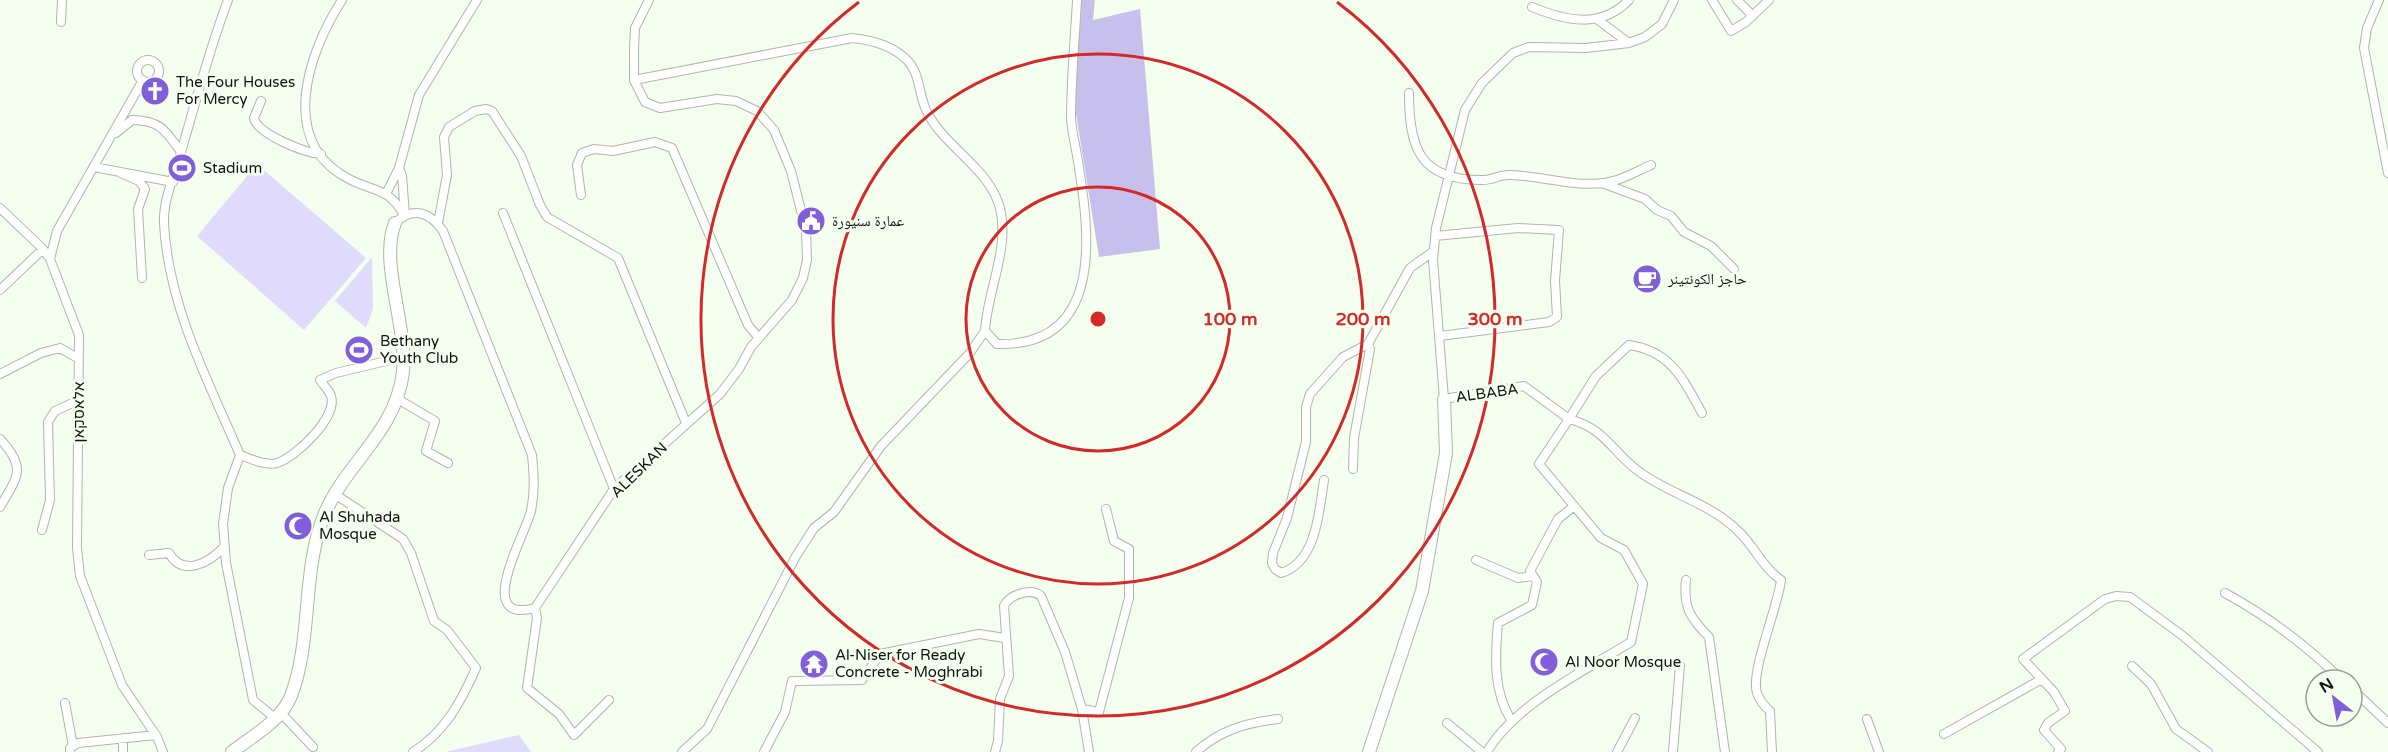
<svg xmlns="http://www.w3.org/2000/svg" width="2388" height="752" font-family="'Varela Round','Noto Naskh Arabic','Noto Sans Hebrew',sans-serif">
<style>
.green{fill:#e0dbfc}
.forest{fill:#c8c0ec}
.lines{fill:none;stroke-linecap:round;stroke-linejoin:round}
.street-casing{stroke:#adb7a9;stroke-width:10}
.secondary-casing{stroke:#adb7a9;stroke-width:14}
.street{stroke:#fff;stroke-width:8}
.secondary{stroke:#fff;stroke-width:12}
.ring{fill:none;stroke:#d62828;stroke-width:3}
.labels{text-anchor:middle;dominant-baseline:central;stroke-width:6;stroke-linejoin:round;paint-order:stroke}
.poi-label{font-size:15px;fill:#111510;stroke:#f4fff0;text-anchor:start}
.street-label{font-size:15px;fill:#111510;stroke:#f4fff0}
.centre{fill:#d62828;stroke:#f4fff0;stroke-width:3}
.ring-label{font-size:18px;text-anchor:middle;font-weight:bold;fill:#d62828;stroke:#f4fff0;stroke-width:6;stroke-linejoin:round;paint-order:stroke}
</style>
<rect width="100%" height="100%" fill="#f4fff0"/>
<path class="green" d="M257,164L366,258L304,330L197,236Z
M372,257L373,309L366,328L335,301Z
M519,735L531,752H445Z"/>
<path class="forest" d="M1074,0H1095L1093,20L1140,9L1160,249L1099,257L1070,76Z"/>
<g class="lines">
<g class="street-casing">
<path id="street" d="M228,0C209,50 196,101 181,152C175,175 163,199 164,223C168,305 208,381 240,455C251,459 266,466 277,463C296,457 338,417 331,396C329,390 323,385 320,380L336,373L403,357
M342,0C308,53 277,142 349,179C376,193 387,186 405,216
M1712,0L1731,31L1746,22L1769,0
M1737,0L1753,16
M2379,0L2367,28L2364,48L2388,173
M1532,7C1566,21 1601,29 1629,0
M1598,20L1629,43
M61,22L62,0
M137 71a11 11 0 1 1 22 0a11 11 0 1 1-22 0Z
M143,80L57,231L50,259L79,335L77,548L80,576L122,685L157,737L163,752
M634,80L852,38C872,40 892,45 907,60C921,74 918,96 928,114C947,149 989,168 1000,208C1010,248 987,292 985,331L997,344C1101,347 1091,241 1079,168C1077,151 1072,135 1071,118C1071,79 1075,39 1077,0
M1409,93C1409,147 1419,180 1481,180C1490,181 1499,175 1508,175C1542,175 1579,190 1613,181C1626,178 1639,170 1651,165
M261,101L254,118C257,134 305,153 321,154
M116,133L132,120C160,120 166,131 181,152
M94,167L173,182
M399,168L402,176L405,215
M121,173L139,181L145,189L138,209L142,278
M1602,183L1645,199L1657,210L1671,216L1684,232L1711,246L1734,269
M386,194L399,168L419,95L477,0
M581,195L577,165L582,153L594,149L613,151L655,142L672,148L748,325L758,337
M0,208L43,249
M503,213L614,489
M395,223C413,206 430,212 443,231L532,455C534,475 535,492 531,511C526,533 472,625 535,608L614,489L720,394L739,369L751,347L792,300L803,278L807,260L806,230L791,171L774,130L757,111L736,101L717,99L660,108L645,102L634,80V49L635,28L649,0
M438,223L447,175L444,137L449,127L475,111L486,109L492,111L521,156L540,205L547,217L618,258L686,423
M1435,236L1518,228L1559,230L1555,281L1557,317L1549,322L1440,336
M0,290L43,249L50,259
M0,374L41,353L60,348L79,359
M396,398L435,421L426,451L448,463
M1702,413C1683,379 1671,351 1629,345L1596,376L1569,419C1607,429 1612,453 1641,473C1672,495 1712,504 1739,532C1755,547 1762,567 1781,580C1778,607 1750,672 1757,693C1760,701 1764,706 1770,711L1772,752
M0,439C27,468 18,476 0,507
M240,455L228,488L223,524L226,563L253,700L275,718
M1353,469L1354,438L1370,349L1368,344
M1324,480C1319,511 1317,562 1281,573L1275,569L1272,563L1273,553L1287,518L1306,442V407L1310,394L1343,357L1368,344L1410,268L1434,251
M336,495L403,539L411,553L434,621L447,630L476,668C461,702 445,732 413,752
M42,530L50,500L48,422L55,411L79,400
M149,555L169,553C183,578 210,562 224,547
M1476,560L1518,578L1533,576
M1686,580C1683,607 1690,618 1709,637L1725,752
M2225,593C2269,617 2306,645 2342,680
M535,608L537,618L527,688L559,714L574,735L609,700
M2132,666L2151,684L2176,729L2208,752
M2352,689L2388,723
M65,703L73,746
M1082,709L1089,752
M280,712L313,747
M1867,719L1879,752
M1511,720C1493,691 1495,657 1498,623L1532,605L1537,582L1530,571L1558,519L1573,507
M1447,723L1482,752
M1944,734L2042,679
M123,738V752
M70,752V748L78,743L156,735
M682,752L707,729L796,556L814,528L834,512L881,446L969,354L985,331
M764,752L785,712L792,681L862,680L880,654L979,634L1005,638
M995,752L998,741L1000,699L1009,676L1004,606C1009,595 1031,587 1041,596L1065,652L1082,709L1099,712L1129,598V549L1114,541L1106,509
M1196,752C1220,730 1246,723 1278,719
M1487,752C1514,705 1584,671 1631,642L1643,584L1624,550L1601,538L1539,464L1569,419L1524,386L1444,399L1433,260L1436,228L1465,110L1482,83L1513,53L1529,47L1586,48L1629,43L1645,37L1662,24L1674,0
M1617,752L1635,718
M1673,752L1680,665
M2058,752L2061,749L2044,730L2048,723L2065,711L2054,692L2023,659L2105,599L2116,596L2130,597L2183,636L2318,752"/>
</g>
<g class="secondary-casing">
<path id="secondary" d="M232,752C251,737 282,720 291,696C313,638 301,571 325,513C346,463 396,432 403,372C408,328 379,262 395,223
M1369,752L1422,591L1446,453L1444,399"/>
</g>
<use href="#street" class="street"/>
<use href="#secondary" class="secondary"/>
</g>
<g class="ring">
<circle cx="1098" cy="319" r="132"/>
<circle cx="1098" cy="319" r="265"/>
<path d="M1337 2A397 397 0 1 1 859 2"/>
</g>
<defs>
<g id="church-disc" transform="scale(1.5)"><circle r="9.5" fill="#825fda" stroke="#f4fff0"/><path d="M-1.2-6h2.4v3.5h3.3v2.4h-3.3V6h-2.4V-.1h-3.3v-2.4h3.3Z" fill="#fff"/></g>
<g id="stadium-disc" transform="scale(1.5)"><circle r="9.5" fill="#825fda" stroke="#f4fff0"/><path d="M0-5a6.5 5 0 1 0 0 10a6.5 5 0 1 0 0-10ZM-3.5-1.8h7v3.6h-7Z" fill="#fff"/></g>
<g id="civic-disc" transform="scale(1.5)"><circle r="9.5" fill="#825fda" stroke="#f4fff0"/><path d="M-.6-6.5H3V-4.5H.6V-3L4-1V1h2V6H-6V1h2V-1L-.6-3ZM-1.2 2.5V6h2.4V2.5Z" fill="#fff"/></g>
<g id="cafe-disc" transform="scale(1.5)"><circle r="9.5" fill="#825fda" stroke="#f4fff0"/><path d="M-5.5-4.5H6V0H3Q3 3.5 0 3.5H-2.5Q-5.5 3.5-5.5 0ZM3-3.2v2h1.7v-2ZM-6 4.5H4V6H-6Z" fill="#fff"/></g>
<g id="mosque-disc" transform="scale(1.5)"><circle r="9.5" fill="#825fda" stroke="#f4fff0"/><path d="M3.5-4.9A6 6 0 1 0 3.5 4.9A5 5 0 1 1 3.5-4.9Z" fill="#fff"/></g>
<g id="temple-disc" transform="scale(1.5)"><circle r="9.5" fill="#825fda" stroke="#f4fff0"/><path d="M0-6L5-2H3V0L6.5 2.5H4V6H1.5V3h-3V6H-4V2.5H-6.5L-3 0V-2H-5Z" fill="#fff"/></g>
</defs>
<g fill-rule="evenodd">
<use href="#church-disc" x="155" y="91"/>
<use href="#stadium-disc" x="182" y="168"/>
<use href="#civic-disc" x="811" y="221"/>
<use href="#cafe-disc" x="1647" y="279"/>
<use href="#stadium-disc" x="359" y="350"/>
<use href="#mosque-disc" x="298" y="526"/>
<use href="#mosque-disc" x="1544" y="662"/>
<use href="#temple-disc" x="814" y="664"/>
</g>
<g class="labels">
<g class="poi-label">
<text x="176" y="82">The Four Houses<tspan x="176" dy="17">For Mercy</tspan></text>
<text x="203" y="168">Stadium</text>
<text x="832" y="221">عمارة سنيورة</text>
<text x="1668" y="279">حاجز الكونتينر</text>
<text x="380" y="341">Bethany<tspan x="380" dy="17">Youth Club</tspan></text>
<text x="319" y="517">Al Shuhada<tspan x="319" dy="17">Mosque</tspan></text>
<text x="835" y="655">Al-Niser for Ready<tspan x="835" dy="17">Concrete - Moghrabi</tspan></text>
<text x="1565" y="662">Al Noor Mosque</text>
</g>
<g class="street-label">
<text transform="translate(1487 393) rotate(-8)">ALBABA</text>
<text transform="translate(79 412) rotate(-90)">אלאסקאן</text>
<text transform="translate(639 470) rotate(-44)">ALESKAN</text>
</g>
</g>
<circle cx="1098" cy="319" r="9" class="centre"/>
<g class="ring-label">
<text x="1230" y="325">100 m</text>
<text x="1363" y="325">200 m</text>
<text x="1495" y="325">300 m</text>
</g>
<g transform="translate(2334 698) rotate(329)"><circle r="28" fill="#f4fff0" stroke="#99a196" stroke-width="1.5"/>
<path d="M0-4.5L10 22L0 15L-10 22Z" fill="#825fda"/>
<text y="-9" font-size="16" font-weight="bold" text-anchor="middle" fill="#111510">N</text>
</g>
</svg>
